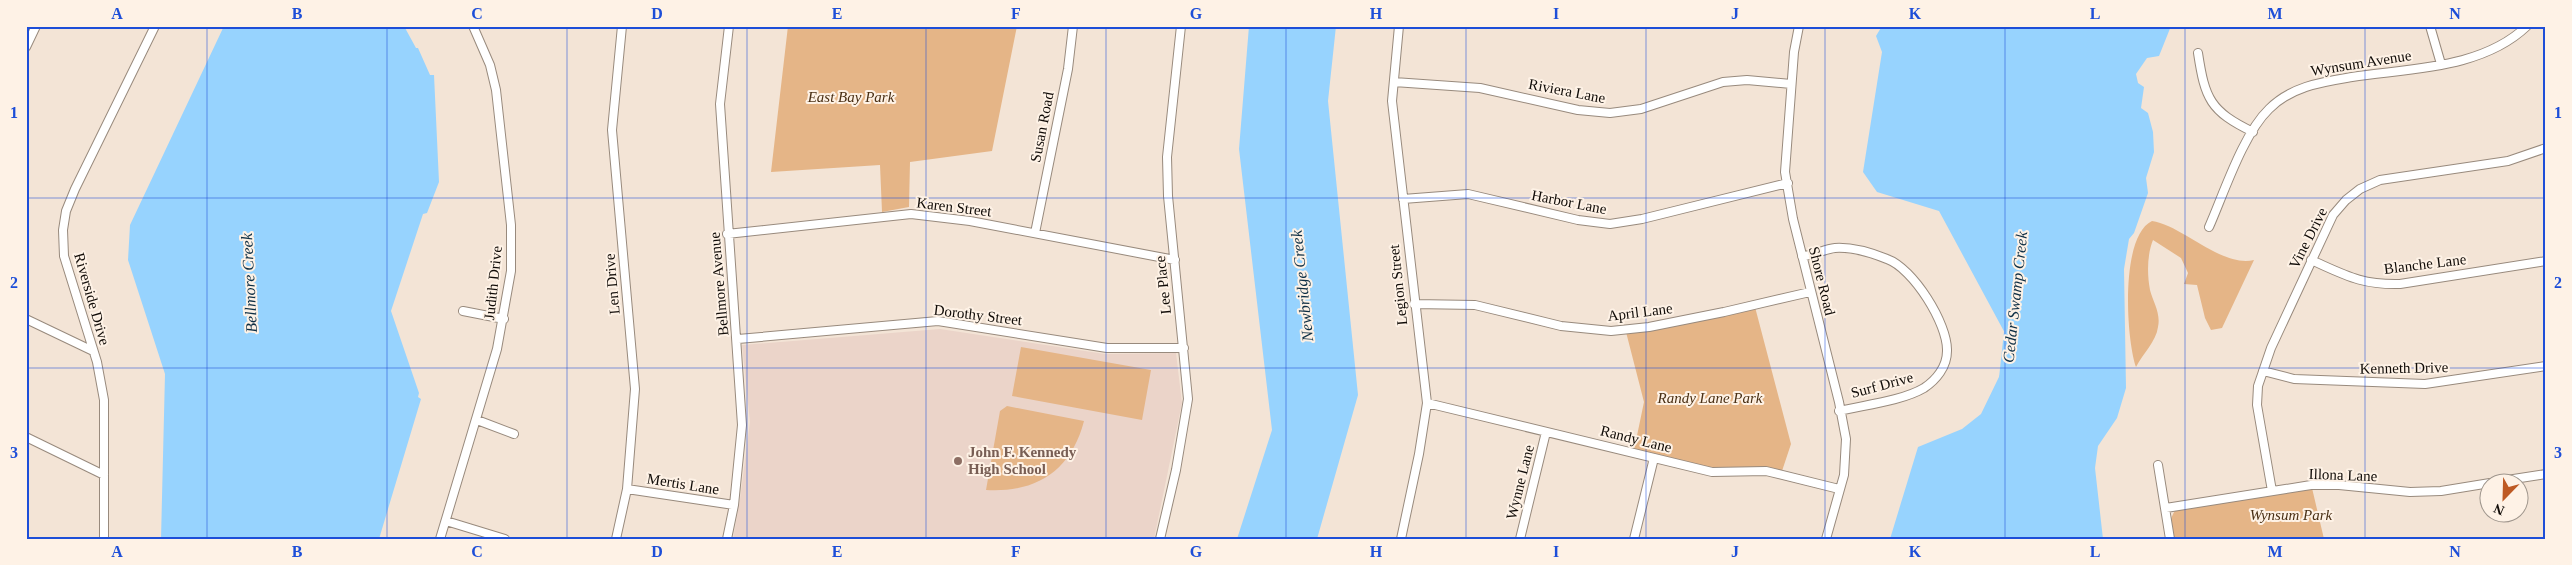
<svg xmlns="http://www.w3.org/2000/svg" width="2572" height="565" font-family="Georgia,serif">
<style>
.education{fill:#ebd4c9}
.green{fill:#e5b587}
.water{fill:#97d3fe}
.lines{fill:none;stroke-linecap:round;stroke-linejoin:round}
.river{stroke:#97d3fe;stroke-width:16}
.minor-casing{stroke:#988a7d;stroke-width:10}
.minor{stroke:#fff;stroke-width:8}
.grid{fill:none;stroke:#1d4ed8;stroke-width:1;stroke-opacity:0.55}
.education-dot{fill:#8d6e63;stroke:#fef2e6;stroke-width:2}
.labels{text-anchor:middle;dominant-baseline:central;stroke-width:4;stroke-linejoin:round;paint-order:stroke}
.street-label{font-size:15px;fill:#100b07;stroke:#fef2e6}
.park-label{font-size:15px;font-style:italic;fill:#492f14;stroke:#fef2e6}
.education-label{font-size:15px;font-weight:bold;fill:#785e54;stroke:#fef2e6;text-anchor:start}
.water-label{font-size:16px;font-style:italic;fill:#0e2f45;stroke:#fef2e6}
.neatline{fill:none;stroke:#1d4ed8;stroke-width:2}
.grid-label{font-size:16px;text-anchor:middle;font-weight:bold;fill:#1d4ed8}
</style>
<rect width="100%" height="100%" fill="#f3e4d6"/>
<path class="education" d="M940,329L1105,354L1176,353L1182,403L1154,539H733L740,499L750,422L742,345Z"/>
<path class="green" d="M788,26H1017L992,151L910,162L909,207L882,212L880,165L771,172Z
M2152,221C2182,225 2222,268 2254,260L2222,328L2211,330L2205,318L2197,285L2184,284L2188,273L2181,258L2153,240C2147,255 2147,274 2150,290C2153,302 2161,313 2158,327C2156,342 2143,353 2136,367C2126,338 2120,236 2152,221Z
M1755,307L1791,444L1782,471L1765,468L1711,470L1634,450L1644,402L1626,332Z
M1021,347L1151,370L1142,420L1012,396Z
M1007,406L1084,421C1071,471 1036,493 986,490L1000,411Z
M2312,488L2324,539H2174C2169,527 2169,519 2176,509Z"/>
<path class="water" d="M224,26H404L416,48H418L430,75H434L439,182L427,213L423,214L391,311L419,393L418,397L421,399L379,539H161L165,374L128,260L130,225Z
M1249,26H1336L1328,101L1358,395L1317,539H1237L1272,430L1239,149Z
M1882,26H2171L2159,56L2147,58L2136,74L2138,83L2144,87L2141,108L2148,113L2153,132L2154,152L2146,178L2148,193L2134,233L2129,239L2124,269L2126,388L2117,418L2098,446L2095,468L2103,539H1890L1918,447L1962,429L1981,414L2013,348L1939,211L1877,192L1863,172L1882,52L1876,36Z"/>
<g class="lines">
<path class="river" d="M2007,378L2013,323"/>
<g class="minor-casing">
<path id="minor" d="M1399,26L1392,101L1427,403L1419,454L1401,539
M1799,26L1794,52L1785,172L1793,219L1839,402L1846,439L1844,475L1826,539
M2430,26L2441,64
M26,47L36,26
M2198,53C2205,99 2210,111 2253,132
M1394,82L1480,88L1578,110L1610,113L1641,109L1723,82L1747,80L1791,84
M1403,199L1468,194L1578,220L1610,224L1642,219L1788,183
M2209,227C2224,193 2243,134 2269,109C2292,86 2322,82 2352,77C2411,68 2482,69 2527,26
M1035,233L1068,69L1073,26
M727,234L911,214L970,221L1175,260
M1802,256C1813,256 1824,249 1835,248C1851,247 1872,253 1887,259C1913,268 1948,324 1947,351C1947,367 1936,380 1924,388C1902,401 1864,405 1839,411
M2311,260C2345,275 2361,285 2400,284L2546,261
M1414,304L1475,305L1561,326L1611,331L1649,327L1724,312L1810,292
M463,311L504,319
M26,319L93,351
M738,339L938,321L1107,348H1184
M2263,371L2294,379L2425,384L2546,366
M1427,403L1712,472L1766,471L1839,489
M477,420L514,434
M26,437L104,475
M2158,465L2170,539
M2494,482L2546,474
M627,489L734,505
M2272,491L2257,405L2258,386L2271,348L2333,215L2346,200L2360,189L2380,180L2508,161L2546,148
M2166,508L2311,485H2339L2410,492L2441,491L2490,483
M446,521L505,539
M104,539V400L97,362L64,256L63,230L66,211L75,189L155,26
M440,539L497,349L511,271V225L496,90L490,65L473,26
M616,539L627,489L635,389L612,130L622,26
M727,539L734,505L742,425L720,104L729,26
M1160,539L1176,470L1188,399L1168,196L1167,157L1181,26
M1520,539L1546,432
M1634,539L1654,458"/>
</g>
<use href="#minor" class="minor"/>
</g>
<path class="grid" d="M207,26V539M387,26V539M567,26V539M747,26V539M926,26V539M1106,26V539M1286,26V539M1466,26V539M1646,26V539M1825,26V539M2005,26V539M2185,26V539M2365,26V539M26,198H2546M26,368H2546"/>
<circle class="education-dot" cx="958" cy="461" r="5"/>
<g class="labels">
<g class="street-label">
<text transform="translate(2361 63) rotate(-9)">Wynsum Avenue</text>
<text transform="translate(1567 91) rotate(11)">Riviera Lane</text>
<text transform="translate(1042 127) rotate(-79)">Susan Road</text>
<text transform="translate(1569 202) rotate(11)">Harbor Lane</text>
<text transform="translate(954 207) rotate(7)">Karen Street</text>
<text transform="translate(2308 238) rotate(-63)">Vine Drive</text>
<text transform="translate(2425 264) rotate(-7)">Blanche Lane</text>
<text transform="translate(1822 281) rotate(76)">Shore Road</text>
<text transform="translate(493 283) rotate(-84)">Judith Drive</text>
<text transform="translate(612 284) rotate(-95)">Len Drive</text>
<text transform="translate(719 284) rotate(-95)">Bellmore Avenue</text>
<text transform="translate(1163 285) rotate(-96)">Lee Place</text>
<text transform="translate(1398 285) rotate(-96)">Legion Street</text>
<text transform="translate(92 299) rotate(74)">Riverside Drive</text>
<text transform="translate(1640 312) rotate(-7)">April Lane</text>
<text transform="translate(978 315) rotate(7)">Dorothy Street</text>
<text transform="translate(2404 368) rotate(-1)">Kenneth Drive</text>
<text transform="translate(1882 385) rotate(-15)">Surf Drive</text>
<text transform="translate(1636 439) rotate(14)">Randy Lane</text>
<text transform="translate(2343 475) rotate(2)">Illona Lane</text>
<text transform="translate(1520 482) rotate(-76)">Wynne Lane</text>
<text transform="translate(683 484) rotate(9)">Mertis Lane</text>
</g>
<g class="park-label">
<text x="851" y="97">East Bay Park</text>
<text x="1710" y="398">Randy Lane Park</text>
<text x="2291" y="515">Wynsum Park</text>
</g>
<g class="education-label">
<text x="968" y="452">John F. Kennedy<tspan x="968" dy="17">High School</tspan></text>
</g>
<g class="water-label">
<text transform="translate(249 283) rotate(-93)">Bellmore Creek</text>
<text transform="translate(1302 286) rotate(-96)">Newbridge Creek</text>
<text transform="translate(2015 297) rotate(-84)">Cedar Swamp Creek</text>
</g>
</g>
<rect width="2572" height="565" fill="none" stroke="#fef2e6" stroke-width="55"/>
<g transform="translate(2504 498) rotate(203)"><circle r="24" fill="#fef2e6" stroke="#9f968d"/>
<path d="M0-4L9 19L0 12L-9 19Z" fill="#be5a24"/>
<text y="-8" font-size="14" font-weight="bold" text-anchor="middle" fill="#100b07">N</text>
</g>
<rect x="28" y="28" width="2516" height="510" class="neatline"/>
<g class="grid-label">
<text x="117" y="19">A</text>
<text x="297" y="19">B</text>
<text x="477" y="19">C</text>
<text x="657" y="19">D</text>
<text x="837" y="19">E</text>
<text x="1016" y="19">F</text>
<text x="1196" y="19">G</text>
<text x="1376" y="19">H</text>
<text x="1556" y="19">I</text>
<text x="1735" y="19">J</text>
<text x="1915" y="19">K</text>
<text x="2095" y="19">L</text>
<text x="2275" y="19">M</text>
<text x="2455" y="19">N</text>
<text x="14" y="118">1</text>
<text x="2558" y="118">1</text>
<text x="14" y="288">2</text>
<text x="2558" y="288">2</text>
<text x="14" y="458">3</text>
<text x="2558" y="458">3</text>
<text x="117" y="557">A</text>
<text x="297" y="557">B</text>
<text x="477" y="557">C</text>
<text x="657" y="557">D</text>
<text x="837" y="557">E</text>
<text x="1016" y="557">F</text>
<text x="1196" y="557">G</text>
<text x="1376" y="557">H</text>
<text x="1556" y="557">I</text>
<text x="1735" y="557">J</text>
<text x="1915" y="557">K</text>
<text x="2095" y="557">L</text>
<text x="2275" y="557">M</text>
<text x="2455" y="557">N</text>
</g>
</svg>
